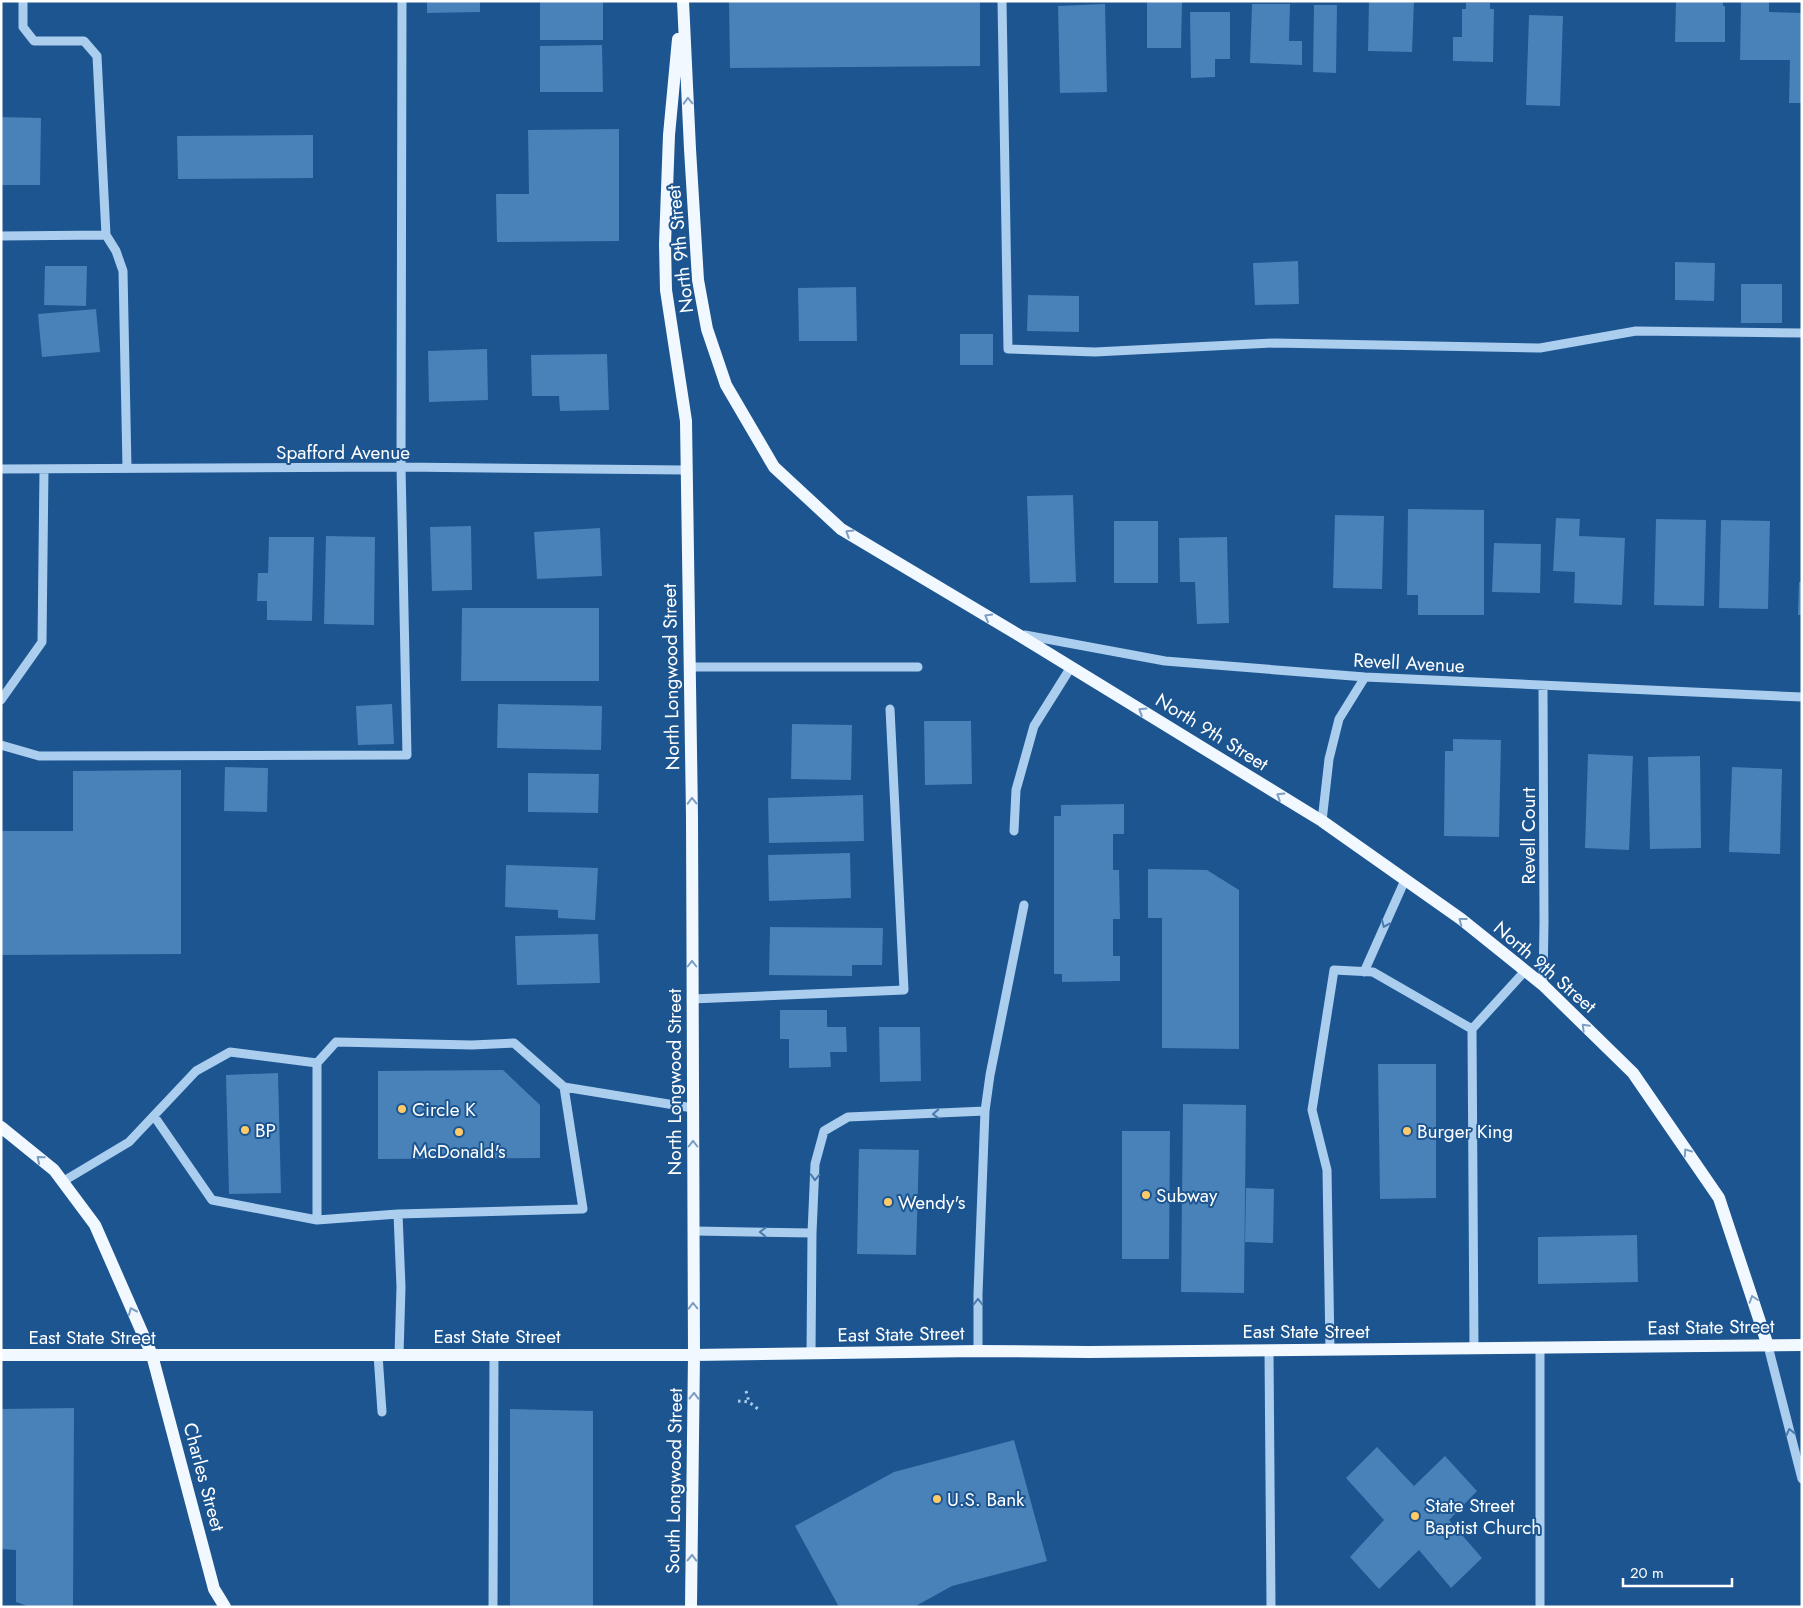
<svg xmlns="http://www.w3.org/2000/svg" width="1803" height="1608" font-family="Jost,sans-serif">
<style>
.building{fill:#4981b9}
.lines{fill:none;stroke-linecap:round;stroke-linejoin:round}
.path{stroke:#abcdee;stroke-width:3;stroke-dasharray:2.5 4;stroke-linecap:butt}
.minor{stroke:#abcdee;stroke-width:9}
.major{stroke:#f2f8ff;stroke-width:12}
.oneway{stroke:#7c9ec2}
.oneway2{stroke:#4779ac}
.poi-dot{fill:#fecb69;stroke:#1c5590;stroke-width:2}
.labels{text-anchor:middle;dominant-baseline:central;stroke-width:4;stroke-linejoin:round;paint-order:stroke}
.street-label{font-size:19px;fill:#fff;stroke:#1c5590}
.poi-label{font-size:19px;fill:#fff;stroke:#1c5590;text-anchor:start}
</style>
<rect width="100%" height="100%" fill="#1c5590"/>
<path class="building" d="M427,1H480V12L427,13Z
M540,1H603V40H540Z
M729,1H980V66L730,68Z
M1147,1H1182L1181,48H1147Z
M1369,1H1414L1412,52L1368,51Z
M1676,1H1723V6H1725V42H1675Z
M1741,1H1769V12L1802,13V103H1789L1790,60H1740Z
M1466,3H1490V9H1494L1493,62L1453,61V37H1462V9H1466Z
M1105,4L1107,92L1060,93L1058,6Z
M1252,4H1290L1289,41H1302V65L1250,63Z
M1314,5H1337L1336,73L1313,72Z
M1190,12H1230V59H1215V77L1191,78Z
M1529,15L1563,16L1560,106L1526,105Z
M602,45L603,92H540V46Z
M1,117L41,118L40,185H1Z
M619,129V241L497,242L496,194H529L528,130Z
M313,135V178L178,179L177,136Z
M1298,261L1299,304L1255,305L1253,263Z
M1675,262L1715,263L1714,301L1675,300Z
M45,266H87L86,306L44,305Z
M1741,284H1782V323H1741Z
M856,287L857,341H799L798,288Z
M1028,295L1079,296V332L1027,331Z
M96,309L100,352L42,357L38,314Z
M960,334H993V365H960Z
M487,349L488,400L429,402L428,351Z
M607,354L609,410L560,411L559,396H532L531,355Z
M1073,495L1076,582L1030,583L1027,496Z
M1408,509L1484,510V615H1418V595H1407Z
M1335,515L1384,516L1382,589L1333,588Z
M1556,518L1580,519L1579,536L1625,538L1622,605L1574,603L1575,572L1553,571Z
M1656,519L1706,520L1704,606L1654,605Z
M1721,520L1770,521L1768,609L1719,608Z
M1114,521H1158V583H1114Z
M471,526L472,590L432,591L430,527Z
M600,528L602,576L537,579L534,532Z
M326,536L375,537L374,625L324,624Z
M269,537H314L312,621L267,620V601H257L258,573H268Z
M1227,537L1229,623L1197,624L1195,582H1180L1179,538Z
M1494,543L1541,544L1540,593L1492,592Z
M1799,582H1802V615H1798Z
M462,608H599V681H461Z
M392,704L394,744L358,745L356,706Z
M498,704L602,706L601,750L497,748Z
M924,721H971L972,784L925,785Z
M792,724L852,725L851,780L791,779Z
M1453,739L1501,740L1499,837L1444,836L1445,751H1453Z
M1588,754L1633,756L1629,850L1585,848Z
M1700,756L1701,848L1650,849L1648,757Z
M225,767L268,768L267,812L224,811Z
M1732,767L1782,769L1780,854L1729,852Z
M181,770V954L1,955V831H73V771Z
M528,773L599,774L598,813L528,812Z
M863,795L864,841L769,843L768,798Z
M1124,804V834H1113V870H1119L1120,919H1113V956H1120V981L1062,982V974H1054V816H1061V805Z
M850,853L851,898L769,901L768,855Z
M506,865L598,868L595,920L558,918V910L505,907Z
M1148,869L1207,870L1239,890V1049L1162,1048V918H1148Z
M770,927L883,928L882,965H852V976L769,975Z
M598,934L600,983L517,985L515,936Z
M780,1010H827V1027H846L847,1052H830L831,1067L789,1068V1039H780Z
M879,1027H920L921,1081L880,1082Z
M1378,1064H1436V1198L1380,1199Z
M503,1070L540,1105V1158L378,1159V1071Z
M278,1073L281,1193L229,1194L226,1075Z
M1183,1104L1246,1105L1244,1293L1181,1292Z
M1122,1131H1170L1169,1259H1122Z
M859,1149L919,1150L916,1255L857,1254Z
M1246,1188L1274,1189L1273,1243L1245,1242Z
M1637,1235L1638,1282L1538,1284V1237Z
M74,1408L73,1607H30L16,1602V1550L1,1549V1409Z
M510,1409L593,1411V1607H510Z
M1014,1440L1047,1561L952,1586L914,1607H839L795,1526L894,1472Z
M1377,1447L1414,1486L1445,1456L1477,1491L1449,1520L1482,1558L1451,1588L1419,1550L1379,1589L1350,1557L1384,1520L1346,1478Z"/>
<g class="lines">
<path class="path" d="M746,1391L749,1402
M738,1401L749,1402L758,1409"/>
<path class="minor" d="M23,1V27L34,41H84L97,56L106,235L116,251L123,271L127,468
M1002,1L1008,349L1095,352L1274,343L1540,348L1636,331L1802,333
M1,236L106,235
M1,469L401,467L685,470
M1025,635L1165,661L1365,677L1802,697
M690,667H918
M1543,686L1544,922L1543,985
M1,700L42,642L44,469
M1,745L39,756L407,755L401,467L402,1
M1322,821L1329,759L1339,719L1365,677
M1014,831L1016,790L1034,726L1071,667
M1364,972L1405,880
M692,999L904,990L890,709
M1472,1029L1525,971
M317,1063L336,1042L472,1045L514,1043L564,1087L693,1108
M154,1116L212,1200L317,1220
M62,1182L129,1142L196,1071L230,1052L317,1063V1220L398,1214L401,1287L399,1355
M398,1214L583,1209L564,1087
M694,1231L812,1233
M1768,1346L1802,1479
M1540,1348V1607
M1269,1350L1271,1607
M1330,1350L1327,1170L1312,1110L1334,970L1373,972L1472,1029L1474,1349
M978,1351V1294L985,1111L990,1075L1024,905
M811,1354L812,1233L815,1164L824,1131L848,1117L985,1111
M378,1355L382,1412
M493,1607L494,1355"/>
<path class="major" d="M683,1L690,149L698,280L707,329L726,385L774,467L841,529L1017,634L1322,821L1461,919L1543,985L1633,1073L1719,1198L1768,1346
M678,39L669,135L665,244L666,290L686,421L692,816L694,1355L691,1607
M1,1127L54,1170L95,1225L152,1355L214,1589L225,1607
M1,1355H694L978,1351L1089,1352L1802,1345"/>
</g>
<defs><path id="oneway-chevron" d="M-2-3.5L2.5 0L-2 3.5" fill="none" stroke-width="1.6" stroke-linecap="round" stroke-linejoin="round" transform="scale(1.25)"/></defs>
<g class="oneway">
<use href="#oneway-chevron" transform="translate(688 101) rotate(-92)"/>
<use href="#oneway-chevron" transform="translate(849 533) rotate(-148)"/>
<use href="#oneway-chevron" transform="translate(988 617) rotate(-150)"/>
<use href="#oneway-chevron" transform="translate(1142 711) rotate(-148)"/>
<use href="#oneway-chevron" transform="translate(1280 796) rotate(-148)"/>
<use href="#oneway-chevron" transform="translate(692 801) rotate(-91)"/>
<use href="#oneway-chevron" transform="translate(1462 921) rotate(-142)"/>
<use href="#oneway-chevron" transform="translate(692 964) rotate(-90)"/>
<use href="#oneway-chevron" transform="translate(1585 1027) rotate(-135)"/>
<use href="#oneway-chevron" transform="translate(693 1144) rotate(-90)"/>
<use href="#oneway-chevron" transform="translate(1687 1152) rotate(-125)"/>
<use href="#oneway-chevron" transform="translate(40 1159) rotate(-140)"/>
<use href="#oneway-chevron" transform="translate(1753 1299) rotate(-108)"/>
<use href="#oneway-chevron" transform="translate(693 1306) rotate(-91)"/>
<use href="#oneway-chevron" transform="translate(132 1311) rotate(-114)"/>
<use href="#oneway-chevron" transform="translate(694 1396) rotate(-89)"/>
<use href="#oneway-chevron" transform="translate(692 1558) rotate(-89)"/>
</g>
<g class="oneway2">
<use href="#oneway-chevron" transform="translate(1385 924) rotate(114)"/>
<use href="#oneway-chevron" transform="translate(936 1114) rotate(177)"/>
<use href="#oneway-chevron" transform="translate(815 1177) rotate(93)"/>
<use href="#oneway-chevron" transform="translate(763 1232) rotate(-179)"/>
<use href="#oneway-chevron" transform="translate(978 1302) rotate(-90)"/>
<use href="#oneway-chevron" transform="translate(1790 1432) rotate(-104)"/>
</g>
<g class="poi-dot">
<circle cx="402" cy="1109" r="5"/>
<circle cx="245" cy="1130" r="5"/>
<circle cx="1407" cy="1131" r="5"/>
<circle cx="459" cy="1132" r="5"/>
<circle cx="1146" cy="1195" r="5"/>
<circle cx="888" cy="1202" r="5"/>
<circle cx="937" cy="1499" r="5"/>
<circle cx="1415" cy="1516" r="5"/>
</g>
<g class="labels">
<g class="street-label">
<text transform="translate(680 249) rotate(-96)">North 9th Street</text>
<text x="343" y="452">Spafford Avenue</text>
<text transform="translate(1409 663) rotate(3)">Revell Avenue</text>
<text transform="translate(671 677) rotate(-91)">North Longwood Street</text>
<text transform="translate(1212 732) rotate(32)">North 9th Street</text>
<text transform="translate(1528 836) rotate(-90)">Revell Court</text>
<text transform="translate(1545 967) rotate(41)">North 9th Street</text>
<text transform="translate(674 1082) rotate(-90)">North Longwood Street</text>
<text transform="translate(1711 1327) rotate(-1)">East State Street</text>
<text x="1306" y="1331">East State Street</text>
<text transform="translate(901 1334) rotate(-1)">East State Street</text>
<text x="497" y="1336">East State Street</text>
<text x="92" y="1337">East State Street</text>
<text transform="translate(204 1477) rotate(75)">Charles Street</text>
<text transform="translate(674 1481) rotate(-89)">South Longwood Street</text>
</g>
<g class="poi-label">
<text x="412" y="1109">Circle K</text>
<text x="255" y="1130">BP</text>
<text x="1417" y="1131">Burger King</text>
<text x="459" y="1151" text-anchor="middle">McDonald's</text>
<text x="1156" y="1195">Subway</text>
<text x="898" y="1202">Wendy's</text>
<text x="947" y="1499">U.S. Bank</text>
<text x="1425" y="1505">State Street<tspan x="1425" dy="22">Baptist Church</tspan></text>
</g>
</g>
<rect width="1803" height="1608" fill="none" stroke="#ffffff" stroke-width="5"/>
<path d="M1623 1578v8h109v-8" fill="none" stroke="#ffffff" stroke-width="2.5"/>
<text x="1630" y="1578" font-size="15" fill="#ffffff" stroke="#1c5590" stroke-width="4" paint-order="stroke">20 m</text>
</svg>
